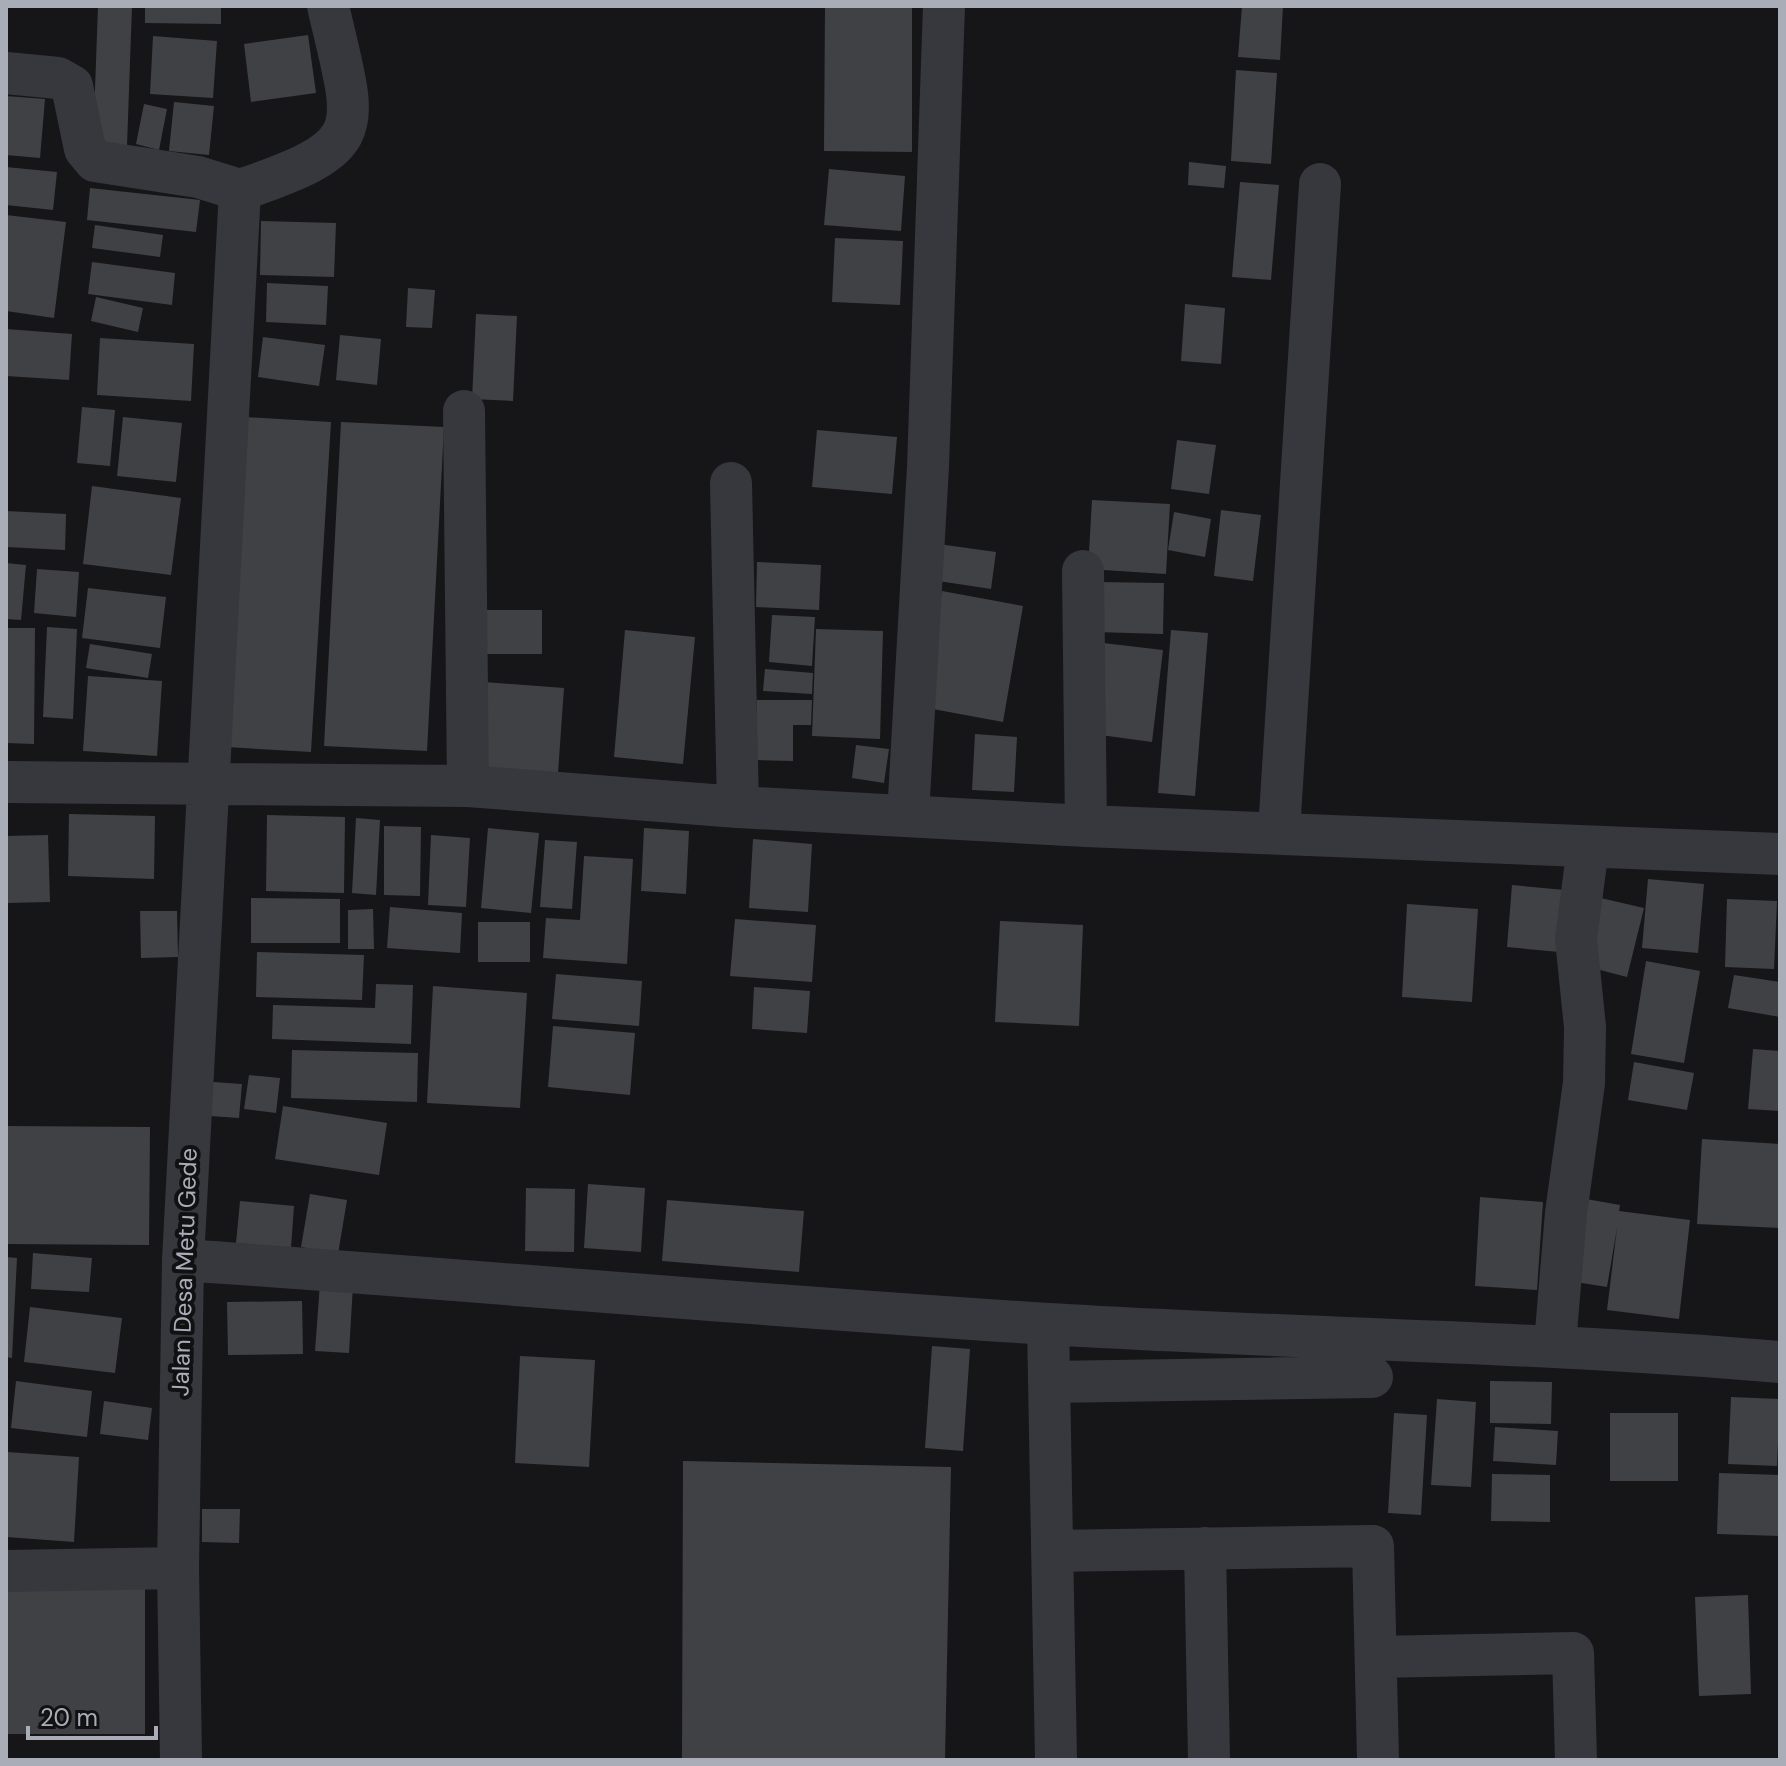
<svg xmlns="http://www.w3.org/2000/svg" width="1786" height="1766" font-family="'DM Sans',sans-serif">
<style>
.building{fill:#404145}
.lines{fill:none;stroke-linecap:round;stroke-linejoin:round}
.minor{stroke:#37383d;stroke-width:42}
.labels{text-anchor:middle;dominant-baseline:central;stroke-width:8;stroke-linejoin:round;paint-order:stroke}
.street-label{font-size:24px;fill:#a8adb8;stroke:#111113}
</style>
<rect width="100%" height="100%" fill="#161618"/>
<path class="building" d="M98,6H132L127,146L93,145Z
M145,6H221V24L145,23Z
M825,6H912V152L824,151Z
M1242,6H1283L1280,60L1238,57Z
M308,35L316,93L251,102L244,44Z
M153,36L217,41L213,98L150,94Z
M1236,70L1277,73L1271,164L1231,161Z
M6,96L45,99L40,158L6,155Z
M174,102L214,106L209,155L169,151Z
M144,104L167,109L159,150L136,144Z
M1189,162L1226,166L1224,188L1188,185Z
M6,167L57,172L53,210L6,205Z
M829,169L905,176L901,231L824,225Z
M1240,182L1279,185L1271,280L1232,277Z
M90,188L200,200L196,232L87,220Z
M6,215L66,222L54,318L6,311Z
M261,221L336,223L334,277L260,275Z
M95,225L163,235L160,257L92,248Z
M835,238L903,241L900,305L832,302Z
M92,262L175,273L172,305L88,294Z
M267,283L328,286L326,325L266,322Z
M408,288L435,290L432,328L406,327Z
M96,297L143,308L138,332L91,321Z
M1185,304L1225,308L1221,364L1181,361Z
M476,314L517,316L513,401L472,399Z
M6,329L72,334L69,380L6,376Z
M340,335L381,339L377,385L336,380Z
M263,337L325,345L319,386L258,377Z
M100,338L194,344L191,401L97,395Z
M82,407L115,410L110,466L77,463Z
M123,417L182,423L176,482L117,476Z
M245,417L331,422L311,752L226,747Z
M341,422L444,427L427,751L324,746Z
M817,430L897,437L892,494L812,487Z
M1177,440L1216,445L1209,494L1171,489Z
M92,486L181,498L171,575L83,564Z
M1092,500L1170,504L1166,574L1088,569Z
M1221,510L1261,515L1253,581L1214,576Z
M6,511L66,514L65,550L6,547Z
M1174,512L1211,519L1205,557L1168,550Z
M931,543L996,552L991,589L925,579Z
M757,562L821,565L819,610L756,607Z
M6,563L26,565L21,620L6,619Z
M37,569L79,572L76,617L34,613Z
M1097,582L1164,583L1163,634L1096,632Z
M88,588L166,597L160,648L82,638Z
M942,591L1023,606L1003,722L922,707Z
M478,610H542V654H478Z
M772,615L815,617L812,666L769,662Z
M47,627L77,629L73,719L43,717Z
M6,628H35L34,744L6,743Z
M816,629L883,631L880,739L812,736Z
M625,630L695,637L683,764L614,757Z
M1171,630L1208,633L1195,796L1158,793Z
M1103,643L1163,650L1152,742L1093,734Z
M90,644L152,654L148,678L86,668Z
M765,669L813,673L812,694L763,691Z
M88,676L162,681L157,756L83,751Z
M484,682L564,688L558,773L478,767Z
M757,700H812L811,725H793V761L757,760Z
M975,734L1017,737L1014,792L972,790Z
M856,745L889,749L884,783L852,778Z
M69,814L155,816L154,879L68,876Z
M267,815L345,817L344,893L266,891Z
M356,818L380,820L376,895L352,893Z
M384,826L421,827L420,896L384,895Z
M488,828L539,833L531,913L481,908Z
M644,828L689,831L686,894L641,891Z
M48,835L50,902L6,903V836Z
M431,835L470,838L466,907L428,905Z
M753,839L812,844L808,912L749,908Z
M545,840L577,842L572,909L540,907Z
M584,856L633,859L627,964L543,958L546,918L580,920Z
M1648,879L1704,884L1698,953L1642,948Z
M1512,885L1565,890L1559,952L1507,947Z
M1592,896L1644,908L1627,977L1581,965Z
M251,898L340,899V943H251Z
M1727,899L1777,901L1774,969L1725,967Z
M1407,904L1478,909L1472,1002L1402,997Z
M390,907L462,913L460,953L387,948Z
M373,909L374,949H348V910Z
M140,911H177L178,957L141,958Z
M735,919L816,925L812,982L730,976Z
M1000,921L1083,925L1079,1026L995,1022Z
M478,922H530V962H478Z
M257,952L364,955L362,1000L256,997Z
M1646,961L1700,971L1684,1063L1631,1054Z
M556,974L642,981L639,1026L552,1019Z
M1734,975L1780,982V1017L1728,1008Z
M376,984L413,985L411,1044L272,1039L273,1005L375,1008Z
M433,986L527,993L520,1108L427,1103Z
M754,987L810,991L807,1033L752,1029Z
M553,1026L635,1033L630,1095L548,1087Z
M1753,1049L1780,1051V1111L1748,1109Z
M292,1050L418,1053L417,1102L291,1098Z
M1634,1062L1694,1073L1687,1110L1628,1100Z
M249,1075L280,1078L276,1113L244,1109Z
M213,1082L242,1084L239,1118L210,1116Z
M283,1106L387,1123L379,1175L275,1159Z
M6,1126L150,1127L149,1245L6,1244Z
M1702,1139L1780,1144V1228L1697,1224Z
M588,1184L645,1188L641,1252L584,1248Z
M526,1188L575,1189L574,1252L525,1251Z
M310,1194L347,1200L338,1254L301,1247Z
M1480,1197L1543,1202L1537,1290L1475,1286Z
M1575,1197L1620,1205L1619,1211L1690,1220L1679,1319L1607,1310L1617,1228L1607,1287L1563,1280Z
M667,1200L804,1211L799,1272L662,1261Z
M240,1201L294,1206L291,1248L236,1243Z
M33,1253L92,1258L89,1292L31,1289Z
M6,1257L17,1258L12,1358L6,1357Z
M320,1283L353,1285L349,1353L315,1351Z
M302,1301L303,1354L228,1355L227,1302Z
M30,1307L122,1318L115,1373L24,1362Z
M932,1346L970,1349L963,1451L925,1448Z
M520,1356L595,1360L589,1467L515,1463Z
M16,1381L92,1391L87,1437L11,1428Z
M1490,1381L1552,1382L1551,1424L1490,1423Z
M1731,1397L1780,1399L1777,1466L1728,1464Z
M1437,1399L1476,1402L1471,1487L1431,1485Z
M104,1401L152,1408L148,1440L100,1434Z
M1394,1413L1427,1415L1421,1515L1388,1513Z
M1610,1413H1678V1481H1610Z
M1495,1427L1558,1431L1556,1465L1493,1461Z
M7,1452L79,1457L74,1542L6,1537Z
M683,1461L951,1467L945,1760H682Z
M1719,1473L1780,1475V1536L1717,1534Z
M1492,1474L1550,1475V1522L1491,1521Z
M202,1509H240L239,1543L202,1542Z
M6,1581H145V1734H6Z
M1748,1595L1751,1694L1699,1696L1695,1597Z"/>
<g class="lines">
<path class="minor" d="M6,73L58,78L72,86L85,149L95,161L198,177L240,190L183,1260L178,1568L181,1760
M240,190C373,145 357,132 328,6
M464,411L468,786
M731,483L738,807
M1083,571L1086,826
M6,782L468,786L738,807L1086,826L1780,854
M908,815L928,467L944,6
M1279,831L1320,184
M183,1260C472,1280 760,1306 1049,1324C1293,1339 1537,1341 1780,1362
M1048,1324L1056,1760
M1555,1344L1566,1213L1584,1083L1585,1027L1576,939L1588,847
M1049,1382L1372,1377
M1205,1548L1209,1760
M1052,1551L1373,1546L1378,1760
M6,1571L178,1568
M1376,1657L1573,1653L1576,1760"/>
</g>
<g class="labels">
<g class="street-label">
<text transform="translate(184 1272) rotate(-88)">Jalan Desa Metu Gede</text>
</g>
</g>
<rect width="1786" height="1766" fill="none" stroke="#a8adb8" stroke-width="16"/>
<path d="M28 1726v12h128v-12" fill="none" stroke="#a8adb8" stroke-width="4"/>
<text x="40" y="1726" font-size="24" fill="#a8adb8" stroke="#111113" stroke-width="6" paint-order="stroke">20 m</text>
</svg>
